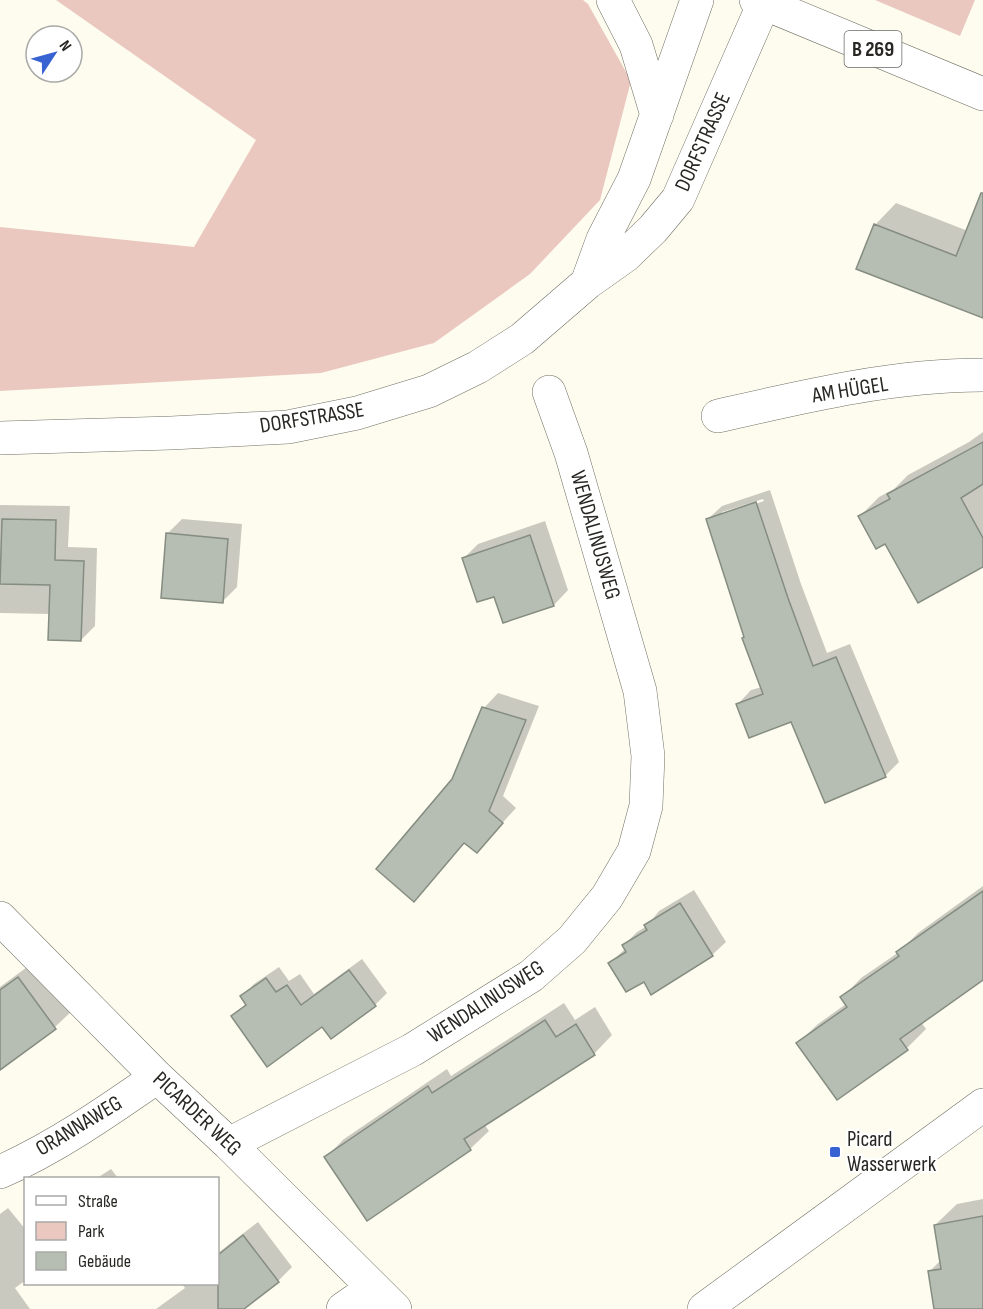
<svg xmlns="http://www.w3.org/2000/svg" width="983" height="1309" font-family="'Sofia Sans Condensed',sans-serif">
<style>
.green{fill:#eac8bf}
.shadow{fill:#0003;fill-rule:evenodd}
.building{fill:#b6bdb2;stroke:#858c81;stroke-width:1.5}
.lines{fill:none;stroke-linecap:round;stroke-linejoin:round}
.minor-casing{stroke:#717065;stroke-width:34}
.major-casing{stroke:#717065;stroke-width:34}
.minor{stroke:#fff;stroke-width:33}
.major{stroke:#fff;stroke-width:33}
.poi-dot{fill:#3762d2;stroke:#fff;stroke-width:2}
.labels{text-anchor:middle;dominant-baseline:central;stroke-width:4.5;stroke-linejoin:round;paint-order:stroke}
.shield{fill:#fff;stroke:#686865;stroke-width:1.5}
.shield-label{font-size:21px;font-weight:bold;fill:#282723}
.street-label{font-size:22px;fill:#282723;stroke:#fff}
.poi-label{font-size:22px;fill:#282723;stroke:#fff;text-anchor:start}
</style>
<rect width="100%" height="100%" fill="#fdfcef"/>
<path class="green" d="M56,0H583L588,4L631,81L600,200L530,274L434,343L321,373L0,391V227L194,247L256,140Z
M875,0H975L960,36Z"/>
<path class="shadow" d="M896,203L968,231L983,215V316L875,225Z
M983,432V565L885,542L860,516L879,497L894,489L908,475L969,442Z
M770,490L801,584L827,653L850,644L899,762L885,776L792,720L738,704L751,690L762,687L708,519L722,506ZM763,499L764,501L722,515V512Z
M0,505L70,506L68,547L97,548L95,626L81,640L50,614L0,613Z
M182,519L242,524L237,587L223,601L167,534Z
M545,521L568,590L554,605L504,621L495,595L464,558L478,544Z
M498,693L539,706L503,796L516,808L477,851L465,842L414,900L453,780L484,708Z
M983,886V978L921,1022L926,1029L907,1048L837,1098L798,1043L818,1024L846,1004L842,998L861,978L899,952L918,933Z
M694,890L726,942L712,955L644,979L610,963L626,948L624,945L637,932L647,926L659,911Z
M38,959L74,1009L55,1027L0,1068V987Z
M362,959L387,993L375,1005L322,1025L233,1016L247,1003L242,997L254,984L279,967L289,981L300,974L314,994Z
M564,1003L575,1020L595,1007L612,1035L594,1054L484,1124L489,1131L470,1149L326,1157L344,1139L447,1069L451,1076Z
M111,1169L118,1178H97Z
M983,1199V1309H936L929,1272L941,1260L935,1225L957,1204Z
M8,1208L26,1230V1280L15,1288L30,1309H0V1214Z
M258,1222L292,1267L278,1281L242,1309H156L185,1288L182,1284H218V1253Z"/>
<path class="building" d="M981,193H983V318L856,269L874,224L956,256Z
M983,442V484L961,498L983,538V567L918,603L885,544L876,549L858,516L890,499L887,494Z
M756,502L788,598L813,666L836,657L886,777L825,803L791,722L749,738L736,704L763,694L742,638L744,637L706,519Z
M2,519L56,520L55,560L84,561L81,641L48,640L50,585L0,584Z
M166,533L228,539L223,603L161,598Z
M530,535L554,606L503,623L494,597L477,602L462,558Z
M482,707L526,720L489,811L503,823L477,853L464,843L414,902L376,869L452,779Z
M983,891V980L900,1039L908,1050L837,1100L796,1043L847,1007L840,997L899,956L896,952Z
M680,903L713,956L651,995L644,982L626,992L608,963L626,952L622,945L647,930L644,925Z
M349,970L376,1006L331,1039L322,1027L267,1067L231,1016L246,1005L240,996L266,978L276,992L287,985L301,1005Z
M18,977L56,1029L0,1070V990Z
M545,1020L556,1037L576,1024L595,1055L464,1139L471,1150L367,1221L324,1157L428,1086L432,1093Z
M983,1216V1309H934L928,1271L941,1269L934,1225Z
M243,1235L279,1282L244,1309H218V1255Z"/>
<g class="lines">
<g class="minor-casing">
<path id="minor" d="M613,0L636,45L657,115
M587,283L603,239L634,179L697,0
M718,416C805,396 893,375 983,375
M0,438L171,433L288,427L357,413L429,391L478,367L522,339L587,283L625,256L653,229L678,199L764,3
M0,918L157,1077L229,1144L395,1309
M229,1144L412,1050L531,976L572,940L607,897L634,851L646,806L648,756L640,691L571,453L549,392
M0,1172C55,1148 108,1111 157,1077
M343,1309L373,1288"/>
</g>
<g class="major-casing">
<path id="major" d="M756,0L983,94
M704,1309L983,1105"/>
</g>
<use href="#minor" class="minor"/>
<use href="#major" class="major"/>
</g>
<rect class="poi-dot" x="829" y="1146" width="12" height="12" rx="3"/>
<g class="labels">
<rect class="shield" x="844.5" y="31" width="57" height="36" rx="4.5"/>
<g class="shield-label">
<text x="873" y="49">B 269</text>
</g>
<g class="street-label">
<text transform="translate(703 142) rotate(-66)">DORFSTRASSE</text>
<text transform="translate(850 390) rotate(-9)">AM HÜGEL</text>
<text transform="translate(312 418) rotate(-9)">DORFSTRASSE</text>
<text transform="translate(595 535) rotate(74)">WENDALINUSWEG</text>
<text transform="translate(486 1002) rotate(-33)">WENDALINUSWEG</text>
<text transform="translate(197 1114) rotate(43)">PICARDER WEG</text>
<text transform="translate(79 1126) rotate(-31)">ORANNAWEG</text>
</g>
<g class="poi-label">
<text x="847" y="1139">Picard<tspan x="847" dy="25">Wasserwerk</tspan></text>
</g>
</g>
<rect x="24" y="1177" width="195" height="108" fill="#ffffff" stroke="#a9a9a7" stroke-width="1.5"/>
<rect x="36" y="1196" width="30" height="9" fill="#ffffff" stroke="#a9a9a7" stroke-width="1.5"/>
<text x="78" y="1207" font-size="18" fill="#282723">Straße</text>
<rect x="36" y="1222" width="30" height="18" fill="#eac8bf" stroke="#a9a9a7" stroke-width="1.5"/>
<text x="78" y="1237" font-size="18" fill="#282723">Park</text>
<rect x="36" y="1252" width="30" height="18" fill="#b6bdb2" stroke="#a9a9a7" stroke-width="1.5"/>
<text x="78" y="1267" font-size="18" fill="#282723">Gebäude</text>
<g transform="translate(54 54) rotate(54)"><circle r="28" fill="#ffffff" stroke="#a9a9a7" stroke-width="1.5"/>
<path d="M0-4.5L10 22L0 15L-10 22Z" fill="#3762d2"/>
<text y="-9" font-size="16" font-weight="bold" text-anchor="middle" fill="#282723">N</text>
</g>
</svg>
